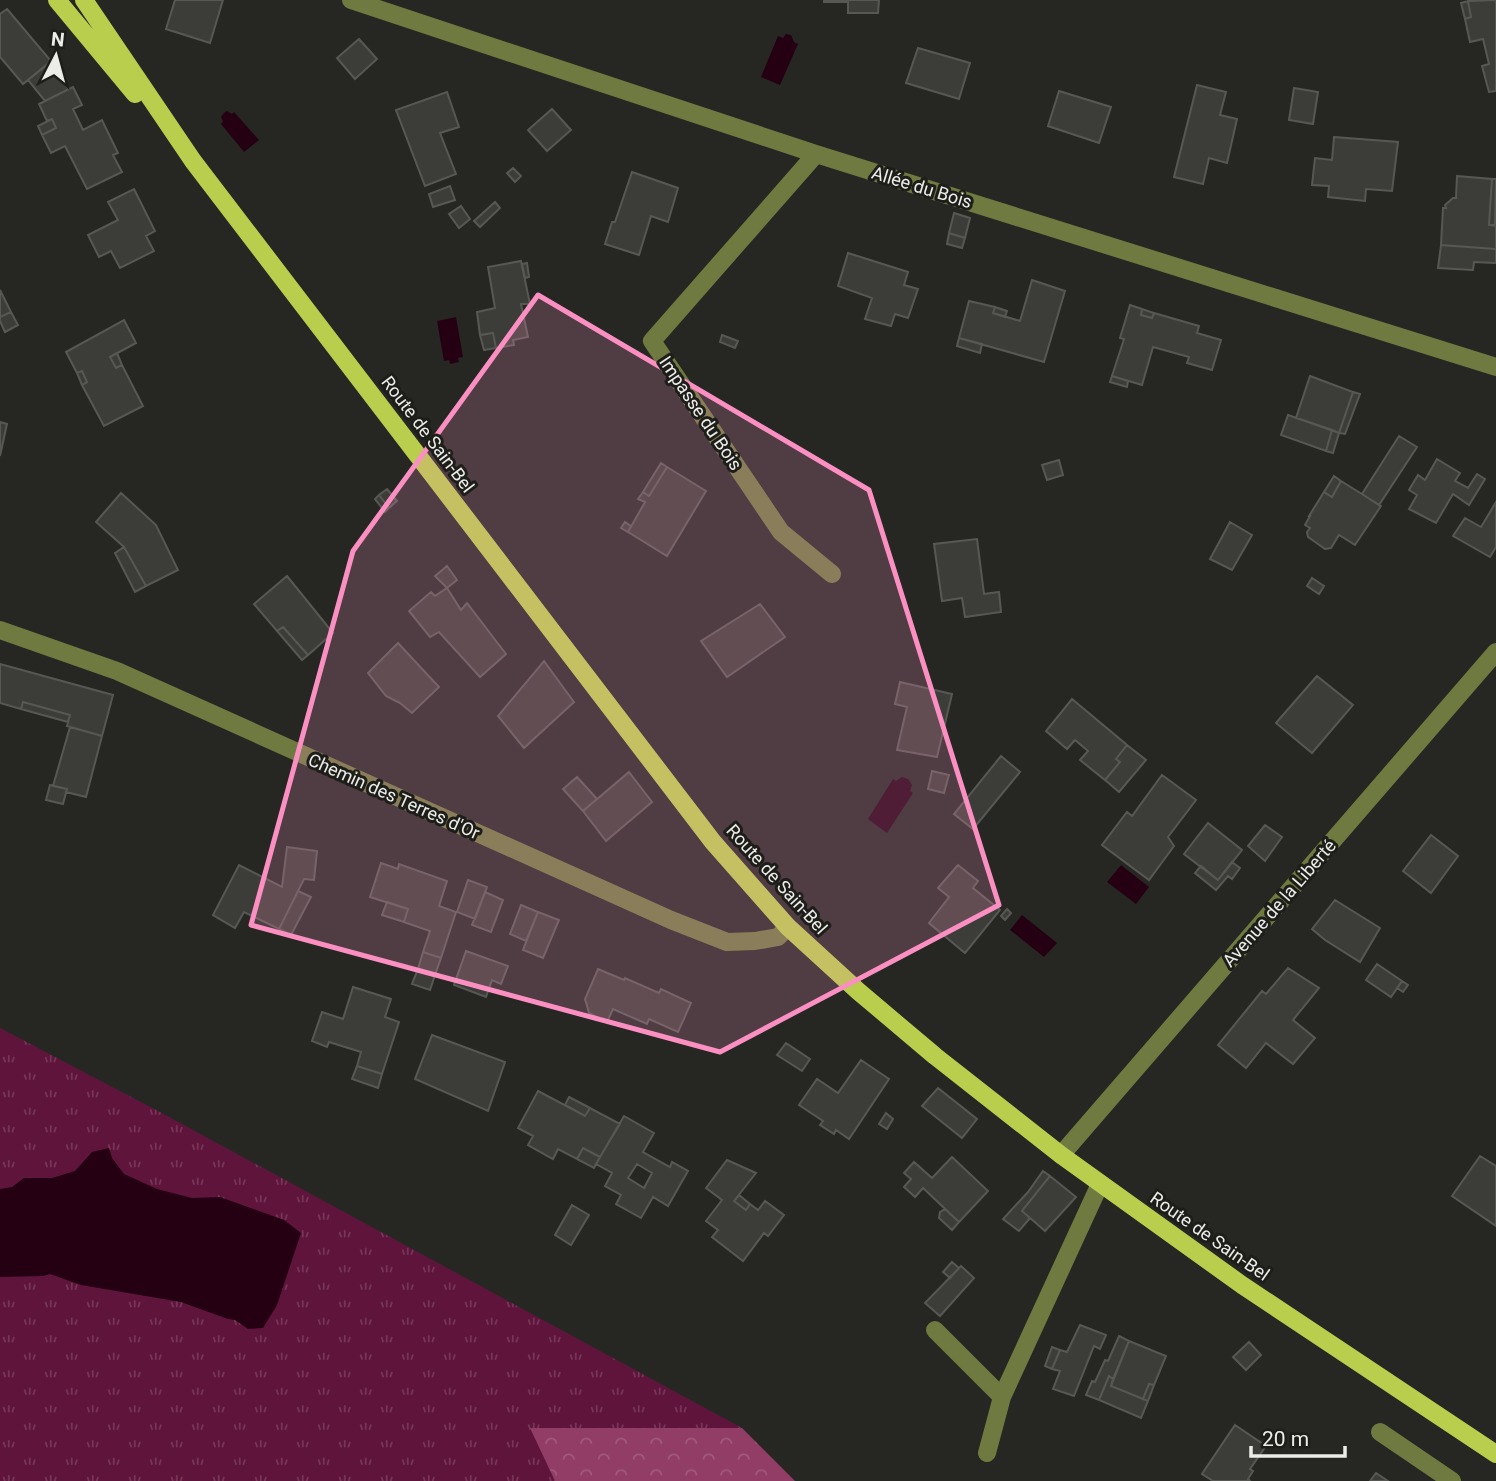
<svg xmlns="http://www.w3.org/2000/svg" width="1496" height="1481" font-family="Roboto,sans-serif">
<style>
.grass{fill:url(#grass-tufts)}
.forest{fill:url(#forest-crowns)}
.water{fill:#250013}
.building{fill:#3c3d38;stroke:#575853;stroke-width:2;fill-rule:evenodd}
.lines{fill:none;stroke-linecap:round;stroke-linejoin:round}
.minor{stroke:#6f7a40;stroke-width:18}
.major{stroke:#b8ce4c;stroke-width:18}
.marked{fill:#fc8fc1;fill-opacity:0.2;stroke:#fc8fc1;stroke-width:5;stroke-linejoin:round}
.labels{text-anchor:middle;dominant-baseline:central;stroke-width:6;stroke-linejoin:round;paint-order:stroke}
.street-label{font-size:18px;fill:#ecece9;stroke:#1d1e19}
</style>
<defs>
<pattern id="grass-tufts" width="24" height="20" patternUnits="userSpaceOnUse" patternTransform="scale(1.75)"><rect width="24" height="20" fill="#5f143c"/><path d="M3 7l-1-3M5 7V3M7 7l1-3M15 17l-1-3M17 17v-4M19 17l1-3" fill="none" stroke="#763658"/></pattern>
<pattern id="forest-crowns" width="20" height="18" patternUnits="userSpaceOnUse" patternTransform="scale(1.75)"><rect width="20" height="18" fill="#913d66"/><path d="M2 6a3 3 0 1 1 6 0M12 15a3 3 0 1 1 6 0" fill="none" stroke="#a1597c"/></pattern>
</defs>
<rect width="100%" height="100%" fill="#262723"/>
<path class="grass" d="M0,1028L158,1111L742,1428H531L555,1481H0Z"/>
<path class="forest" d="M530,1428H742L795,1481H555Z"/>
<path class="water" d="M786,34L791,35L794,42L798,44L780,85L761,77L778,36L783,38Z
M227,111L232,114L234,112L259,140L244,152L221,124L223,121L221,117L224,113Z
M456,317L463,357L458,358L459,362L450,364L449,360L444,361L437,321Z
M902,777L908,779L912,785L910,791L913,793L887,833L868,819L893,779L896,781Z
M1121,865L1149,887L1136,904L1107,882Z
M1022,915L1057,943L1044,957L1010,930Z
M109,1148L112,1158L124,1174L157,1189L192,1198L220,1197L284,1220L301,1233L277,1305L263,1328L248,1329L235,1320L228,1319L181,1302L81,1285L50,1274L43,1276L0,1277V1189L12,1187L24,1178H52L75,1171L92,1152Z"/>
<path class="building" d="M175,0H223L210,43L166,29Z
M824,0H879L878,13H848V2H824Z
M1496,0V91L1489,92L1482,66L1489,64L1483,39L1470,42L1465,19L1471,17L1468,1Z
M1468,1L1471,17L1465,19L1461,3Z
M7,9L51,61L23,84L0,57V14Z
M359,39L377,59L355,79L337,58Z
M918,48L970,63L959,99L906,83Z
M47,65L69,89L45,101L28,80Z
M1197,85L1226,92L1220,115L1237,119L1227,163L1209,158L1203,184L1174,177Z
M73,87L82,105L73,109L83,130L102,120L118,153L113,155L122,172L87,189L65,146L51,153L42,135L56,128L52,119L47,121L39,104Z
M1294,88L1318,92L1313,124L1289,120Z
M1059,91L1111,107L1099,143L1048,126Z
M447,92L459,127L440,133L456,174L425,186L396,110Z
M552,109L571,130L547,151L528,130Z
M52,119L56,128L42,135L38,126Z
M1334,137L1398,142L1392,191L1366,189L1365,201L1328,197L1329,186L1312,185L1315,158L1332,160Z
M513,168L521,176L515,182L507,173Z
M632,172L678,188L668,222L651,216L639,255L605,244L612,222H615Z
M1457,176L1492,179L1489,225L1496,226V249L1441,245L1443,208H1446L1445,205L1453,198H1456Z
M1492,179H1496L1495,225H1489Z
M450,186L455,200L433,207L429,194Z
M134,189L155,231L146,236L154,251L120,268L111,251L99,257L88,235L118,220L108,202Z
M495,202L500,208L480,227L474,221Z
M461,206L470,219L459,228L449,214Z
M954,213L970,218L965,238L949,233Z
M949,233L965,238L962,248L947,244Z
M1441,245L1496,249V263L1474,262L1473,270L1438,268Z
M848,253L908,272L904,285L918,289L908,318L895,314L891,326L865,319L872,298L838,286Z
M521,261L530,304H521L528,337L513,340L514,345L496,348L493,333L480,335L477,312L495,308L488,267Z
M527,263L529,277L525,278L522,264Z
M1032,280L1065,291L1044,362L959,338L969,301L995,307L993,313L1020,321Z
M0,290L11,312L0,317Z
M1130,305L1142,309L1141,315L1152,318L1154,313L1199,326L1197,333L1221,340L1212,370L1187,363L1189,357L1153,347L1142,385L1112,376L1124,339L1120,338Z
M995,307L1007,311L1005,317L993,313Z
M1142,309L1154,313L1152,318L1141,315Z
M11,312L18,325L5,332L0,321V317Z
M124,320L136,343L110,357L116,368L122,365L143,406L104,426L82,385L87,382L82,371L77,373L66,352Z
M493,333L496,348L484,350L480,335Z
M722,335L738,341L735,348L720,342Z
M959,338L982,344L980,353L957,346Z
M117,353L122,365L116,368L110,357Z
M82,371L87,382L82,385L77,373Z
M1112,376L1128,381L1127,387L1110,382Z
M1310,376L1353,392L1339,433L1296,418Z
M1353,392L1360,394L1345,434L1339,433Z
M1288,415L1332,430L1326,451L1281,435Z
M0,422L7,424L0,456Z
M1332,430L1339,433L1333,453L1326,451Z
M1399,436L1417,447L1379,505L1362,494Z
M1437,459L1460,473L1455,481L1468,488L1477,474L1485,479L1469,505L1453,494L1436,523L1409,509L1417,495L1409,490L1418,475L1425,480Z
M1059,460L1063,475L1047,480L1042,465Z
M661,463L667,467L649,496L643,492Z
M667,467L706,491L667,556L628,532L645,502L638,499L643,492L649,496Z
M1334,476L1341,481L1332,497L1324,492Z
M1341,481L1381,506L1355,545L1339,535L1331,548L1325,549L1308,537L1307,532L1310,528L1305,525L1310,516H1309L1324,492L1332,497Z
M387,489L397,501L389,508L379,495Z
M121,493L156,525L178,570L146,586L124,547L96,522Z
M379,495L389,508L385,512L375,499Z
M1496,502V547L1490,557L1453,536L1465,518L1481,527Z
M625,522L631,526L628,532L621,528Z
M1230,522L1252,535L1232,570L1210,559Z
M977,539L984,594L999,592L1001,612L965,617L962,598L942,601L934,544Z
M124,547L146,586L135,592L115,553Z
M447,566L457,580L447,588L435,576Z
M287,576L333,633L308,655L283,627L277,631L254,604Z
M1312,578L1324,586L1319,594L1307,586Z
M447,588L461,610L467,603L506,654L480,677L439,632L430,637L409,611L431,592L435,596Z
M760,604L785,637L727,677L701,641Z
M283,627L308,655L302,660L277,631Z
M398,643L439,687L412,713L400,703L386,696L368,673Z
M544,661L574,702L524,748L498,716Z
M0,664L113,695L102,736L67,726L70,715L23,702L21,709L0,703Z
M1317,676L1353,705L1312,753L1276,723Z
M900,682L952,694L937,757L897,750L907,707L895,704Z
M1072,699L1127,745L1116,759L1120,762L1105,780L1080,760L1088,751L1075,740L1067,749L1046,731Z
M23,702L70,715L68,722L21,709Z
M70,727L102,736L86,797L66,792L67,789L53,786Z
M1127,745L1146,760L1119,792L1105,780L1120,762L1116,759Z
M1001,756L1020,772L973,829L954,814Z
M932,771L949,775L944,793L928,789Z
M629,772L652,802L606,841L583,811Z
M1162,775L1196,800L1168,837L1174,846L1149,880L1102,845L1127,812L1132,816Z
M577,777L597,799L583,811L563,789Z
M50,785L67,789L63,804L46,800Z
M1208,823L1242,850L1218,880L1184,854Z
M1265,825L1282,837L1265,861L1248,846Z
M1431,835L1458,856L1431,893L1403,871Z
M287,847L317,851L314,880L304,879L279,929L244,912L235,928L213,915L239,865L282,887Z
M1232,862L1240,868L1232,879L1228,876L1216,890L1195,873L1201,866L1218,880Z
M381,863L398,869L399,864L447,881L439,906L456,912L441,958L423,952L430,931L404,922L408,909L370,897Z
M958,865L978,881L973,888L1000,910L965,953L929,923L949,897L938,888Z
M468,880L487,887L475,919L457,912Z
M298,891L311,897L291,935L279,929Z
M485,892L503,900L491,932L472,925Z
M1335,900L1380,928L1360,962L1325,940L1312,929Z
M387,902L408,909L404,922L382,915Z
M521,905L538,912L526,941L510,934Z
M1007,909L1011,913L1005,920L1001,916Z
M538,912L559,920L543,958L523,950Z
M466,951L508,966L501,984L492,980L486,997L454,985Z
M423,952L441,958L435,975L418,969Z
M1377,964L1402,981L1391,997L1366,980Z
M1288,968L1319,988L1293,1020L1315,1038L1293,1064L1266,1043L1246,1068L1218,1045L1262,991L1266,994Z
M418,969L435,975L430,990L412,984Z
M598,969L624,980L625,978L659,993L661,989L691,1003L678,1032L649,1019L647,1024L613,1009L607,1022L589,1013L585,999Z
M1402,981L1408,985L1403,992L1397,988Z
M353,987L391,999L385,1017L399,1022L382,1074L357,1066L361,1052L329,1042L327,1047L312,1041L322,1012L343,1019Z
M432,1035L505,1062L488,1111L415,1079Z
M786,1043L810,1059L802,1071L777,1055Z
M861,1060L889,1079L849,1139L836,1130L834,1134L820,1125L823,1121L799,1105L817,1079L838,1093Z
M357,1066L382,1074L378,1088L352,1079Z
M938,1088L977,1119L962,1138L922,1106Z
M538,1091L585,1116L590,1108L620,1124L600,1157L583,1148L577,1159L558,1149L553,1159L528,1145L533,1136L518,1128Z
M569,1097L590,1108L585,1116L565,1105Z
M886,1113L893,1119L887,1129L879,1124Z
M624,1116L654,1133L643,1152L670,1167L672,1162L688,1171L668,1206L653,1197L641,1218L616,1204L621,1195L605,1186L612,1173L596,1164ZM637,1164L652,1173L644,1188L628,1178Z
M583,1148L600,1157L594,1168L577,1159Z
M1480,1156L1496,1166V1226L1452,1196Z
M952,1157L988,1191L959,1222L923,1188L915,1197L904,1187L911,1179L904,1173L914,1162L932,1178Z
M727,1160L756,1173L734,1201L746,1210L750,1204L758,1210L765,1201L784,1215L768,1236L764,1233L743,1261L712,1237L718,1230L706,1221L722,1200L706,1188Z
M1043,1171L1050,1176L1022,1211L1030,1218L1019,1231L1003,1219L1028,1192Z
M1050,1176L1076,1197L1045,1231L1022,1211Z
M739,1195L750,1204L746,1210L734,1201Z
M572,1205L589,1215L571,1245L555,1235Z
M945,1209L959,1222L952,1230L939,1218L940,1212Z
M952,1262L959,1268L950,1278L943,1272Z
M961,1266L974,1278L940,1316L925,1303Z
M1080,1325L1106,1335L1100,1349L1094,1346L1074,1396L1053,1389L1060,1371L1052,1369L1060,1350L1067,1352Z
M1119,1336L1129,1341L1113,1379L1109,1376L1099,1400L1086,1395L1092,1381L1095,1382L1105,1360L1108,1361Z
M1129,1341L1166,1356L1154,1385L1149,1384L1143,1399L1111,1386Z
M1249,1342L1261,1355L1246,1370L1233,1357Z
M1052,1347L1060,1350L1052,1369L1045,1366Z
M1109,1376L1113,1379L1111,1386L1148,1401L1141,1418L1099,1400Z
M1149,1384L1154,1385L1148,1401L1143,1399Z
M1235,1425L1266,1446L1250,1469L1253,1471L1248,1479L1250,1481H1213L1202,1474Z
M1376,1473L1388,1481H1370Z"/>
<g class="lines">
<path class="minor" d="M351,0L816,154L1496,367
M816,154L652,341L781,532L832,574
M0,630L117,671L671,920L727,942L755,941L778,937L788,927
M1061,1155L1496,652
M935,1330L1002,1397
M1380,1432L1452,1481
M987,1453L1002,1397L1100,1184"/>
<path class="major" d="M57,0L135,94
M84,0L193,161L713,842L788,927L858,991L935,1056L1061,1155L1242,1285L1496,1454"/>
</g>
<path class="marked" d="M538,295L869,490L999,905L720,1052L251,925L353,551Z"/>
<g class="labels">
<g class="street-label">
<text transform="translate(922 187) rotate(17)">Allée du Bois</text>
<text transform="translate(701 413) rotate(56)">Impasse du Bois</text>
<text transform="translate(428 434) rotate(53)">Route de Sain-Bel</text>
<text transform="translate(394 796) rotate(24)">Chemin des Terres d'Or</text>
<text transform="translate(777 879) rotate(48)">Route de Sain-Bel</text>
<text transform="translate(1279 903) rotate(-49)">Avenue de la Liberté</text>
<text transform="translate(1210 1236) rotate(35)">Route de Sain-Bel</text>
</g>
</g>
<g transform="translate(56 56) rotate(6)" stroke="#1d1e19" stroke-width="5" paint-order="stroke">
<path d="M0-5L12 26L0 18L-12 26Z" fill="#ecece9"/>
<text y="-10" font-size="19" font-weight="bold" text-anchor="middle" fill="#ecece9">N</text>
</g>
<path d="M1251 1446v10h94v-10" fill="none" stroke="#ecece9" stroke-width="3.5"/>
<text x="1262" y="1446" font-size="21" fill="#ecece9" stroke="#1d1e19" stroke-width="5" paint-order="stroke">20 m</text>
</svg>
